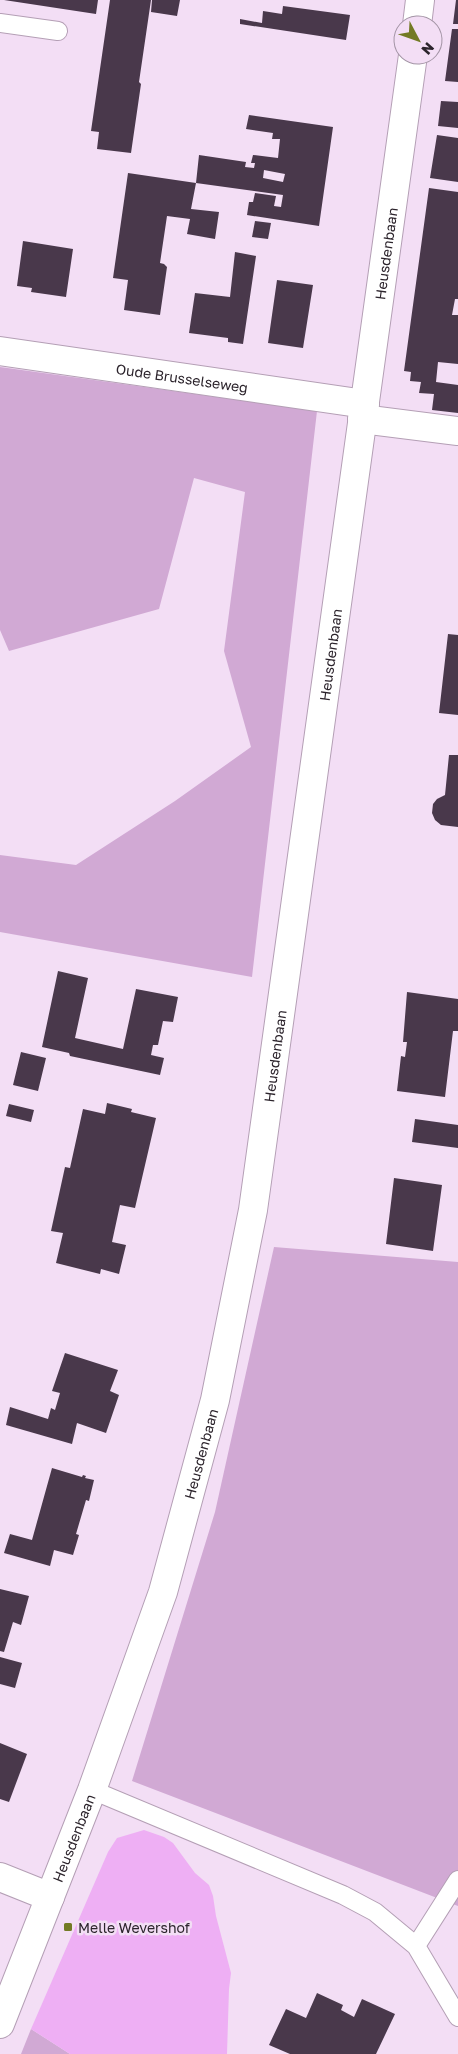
<svg xmlns="http://www.w3.org/2000/svg" width="458" height="2054" font-family="'Golos Text',sans-serif">
<style>
.green{fill:#d1a9d4}
.water{fill:#eeaff4}
.building{fill:#49384b;fill-rule:evenodd}
.lines{fill:none;stroke-linecap:round;stroke-linejoin:round}
.service-casing{stroke:#b49fb5;stroke-width:20}
.minor-casing{stroke:#b49fb5;stroke-width:30}
.secondary-casing{stroke:#b49fb5;stroke-width:30}
.service{stroke:#fff;stroke-width:18}
.minor{stroke:#fff;stroke-width:28}
.secondary{stroke:#fff;stroke-width:28}
.poi-dot{fill:#737a24;stroke:#f3def5;stroke-width:2}
.labels{text-anchor:middle;dominant-baseline:central;stroke-width:5;stroke-linejoin:round;paint-order:stroke}
.street-label{font-size:14px;fill:#2c242c;stroke:#f3def5}
.poi-label{font-size:14px;fill:#2c242c;stroke:#f3def5;text-anchor:start}
</style>
<rect width="100%" height="100%" fill="#f3def5"/>
<path class="green" d="M0,367L317,411L252,977L0,932V855L76,865L175,801L251,747L224,651L245,492L194,478L159,609L9,651L0,630Z
M274,1247L458,1262V1906L132,1781L215,1512Z
M31,2029L70,2054H21Z"/>
<path class="water" d="M144,1830L164,1837L173,1843L195,1873L209,1885L213,1896L216,1916L231,1973L229,1989L227,2054H70L31,2029L108,1852L117,1838Z"/>
<path class="building" d="M4,0H98L96,14Z
M110,0H151L139,82L141,84L131,153L97,149L99,132L91,131Z
M152,0H180L177,16L151,12Z
M456,0H458V24H453Z
M283,6L350,15L346,40L240,24V19L262,23L263,11L282,14Z
M452,29H458V82L445,81Z
M441,101L458,102V128L438,126Z
M249,115L333,127L319,226L247,215L249,202H253L255,193L276,196L274,206L281,207L283,195L196,183L199,155L246,162L245,167L254,168L255,163H251L253,155L278,158L280,139H272L273,133L246,129ZM264,170L285,174L283,182L263,178Z
M437,135L458,138V182L430,178Z
M128,173L196,183L191,209L219,212L215,239L187,234L190,219L167,216L160,263L164,264L167,267L160,315L124,310L128,280L113,278Z
M429,188L458,192V299H455L452,315H458V364L438,362L436,382L458,385V413L432,410L434,394L419,393L421,382L410,381L411,372L404,371Z
M255,221L271,223L268,239L252,237Z
M23,241L73,249L66,297L31,292L32,288L17,286Z
M235,252L256,256L243,344L228,342V338L189,333L195,293L230,297Z
M277,280L313,285L303,348L268,343Z
M448,634L458,635V715L439,713Z
M449,755H458V827L441,825L435,820L432,813L433,804L437,799L445,795Z
M58,971L88,978L75,1038L123,1049L136,989L178,997L173,1022L163,1021L158,1045H153L151,1055L164,1058L160,1075L70,1056L69,1053L42,1047Z
M407,992L458,999V1031H453L445,1097L397,1091L401,1056L405,1057L407,1042H403Z
M21,1052L46,1058L38,1091L13,1085Z
M107,1103L132,1109L131,1112L156,1118L135,1208L120,1205L112,1242L126,1245L119,1274L101,1269L100,1274L56,1263L63,1233L51,1231L65,1167L70,1168L83,1109L105,1114Z
M9,1104L34,1110L31,1122L6,1116Z
M415,1119L458,1125V1148L412,1142Z
M394,1178L442,1185L433,1251L386,1244Z
M65,1353L118,1370L110,1391L119,1395L106,1433L77,1423L72,1444L6,1425L10,1407L48,1419L51,1408L55,1410L60,1393L52,1391Z
M52,1468L82,1477L83,1475L86,1476L85,1478L94,1480L89,1501L86,1500L76,1534L79,1535L73,1555L54,1550L50,1566L4,1553L10,1534L32,1540Z
M0,1589L29,1596L21,1625L13,1622L4,1652L0,1651Z
M0,1657L22,1663L15,1688L0,1684Z
M0,1743L27,1754L9,1802L0,1799Z
M317,1993L343,2005L341,2010L354,2017L362,1999L395,2014L376,2054H290L269,2045L286,2009L306,2018Z"/>
<g class="lines">
<g class="service-casing">
<path id="service" d="M0,23L58,31
M92,1790L343,1895L375,1912L416,1946L458,2017
M416,1946L458,1880"/>
</g>
<g class="minor-casing">
<g id="minor">
<path id="s1" d="M0,351L365,404"/>
<path d="M362,419L458,431"/>
<path d="M0,1877L50,1897"/>
</g>
</g>
<g class="secondary-casing">
<g id="secondary">
<path d="M417,25L420,0"/>
<path id="s2" d="M0,2024L92,1790L163,1592L215,1400L253,1210L413,55"/>
</g>
</g>
<use href="#service" class="service"/>
<use href="#minor" class="minor"/>
<use href="#secondary" class="secondary"/>
</g>
<rect class="poi-dot" x="63" y="1922" width="10" height="10" rx="2.5"/>
<g class="labels">
<g class="street-label">
<text stroke="none"><textPath href="#s2" startOffset="1820">Heusdenbaan</textPath></text>
<text stroke="none"><textPath href="#s1" startOffset="184">Oude Brusselseweg</textPath></text>
<text stroke="none"><textPath href="#s2" startOffset="1415">Heusdenbaan</textPath></text>
<text stroke="none"><textPath href="#s2" startOffset="1010">Heusdenbaan</textPath></text>
<text stroke="none"><textPath href="#s2" startOffset="605">Heusdenbaan</textPath></text>
<text stroke="none"><textPath href="#s2" startOffset="200">Heusdenbaan</textPath></text>
</g>
<g class="poi-label">
<text x="78" y="1927">Melle Wevershof</text>
</g>
</g>
<g transform="translate(418 40) rotate(131)"><circle r="24" fill="#f3def5" stroke="#a394a5"/>
<path d="M0-4L9 19L0 12L-9 19Z" fill="#737a24"/>
<text y="-8" font-size="14" font-weight="bold" text-anchor="middle" fill="#2c242c">N</text>
</g>
</svg>
